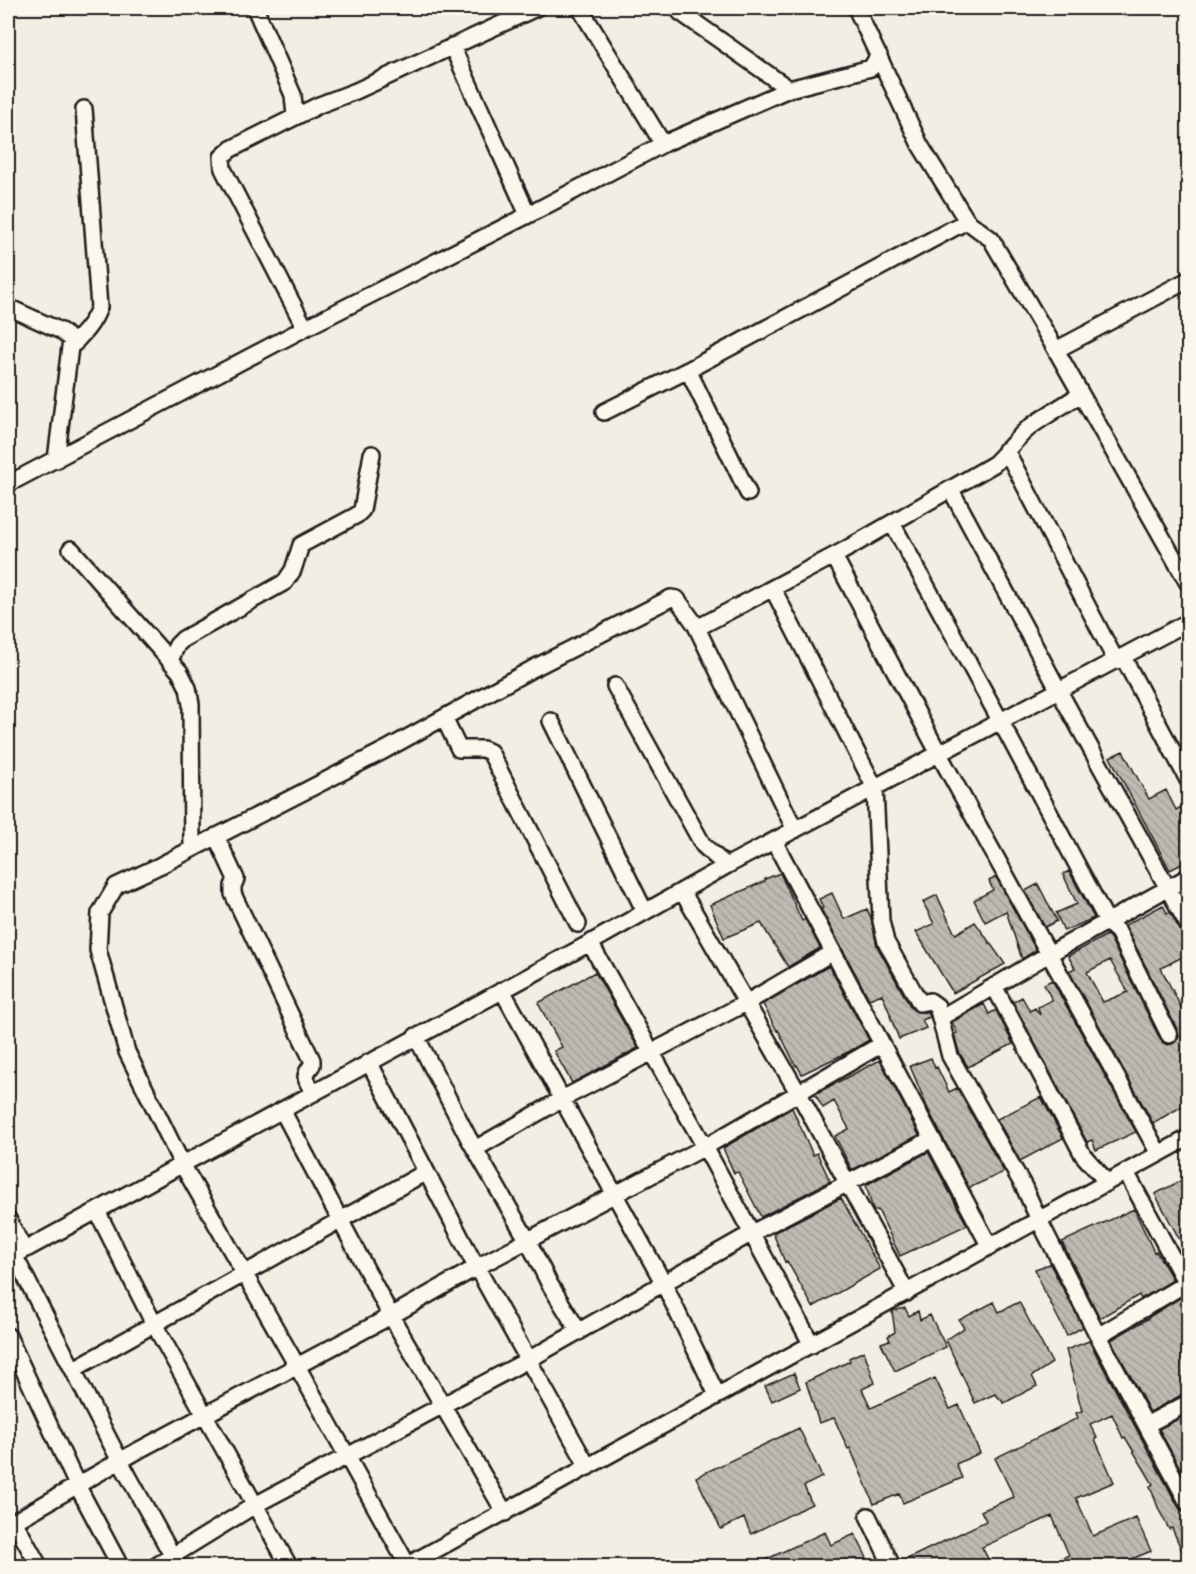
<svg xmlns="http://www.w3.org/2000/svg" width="1196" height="1574" font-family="Delius,sans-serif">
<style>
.building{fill:url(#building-back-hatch);stroke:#1c1c1c;stroke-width:1.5;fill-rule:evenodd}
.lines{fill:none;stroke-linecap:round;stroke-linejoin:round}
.minor-casing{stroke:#1c1c1c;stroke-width:20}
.minor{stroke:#fbf7ec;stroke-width:15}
</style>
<defs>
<pattern id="building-back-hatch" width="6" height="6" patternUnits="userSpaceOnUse" patternTransform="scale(1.5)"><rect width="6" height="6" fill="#bdbab1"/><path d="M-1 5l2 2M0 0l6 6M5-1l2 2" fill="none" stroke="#a29f98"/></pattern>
</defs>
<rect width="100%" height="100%" fill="#f2eee4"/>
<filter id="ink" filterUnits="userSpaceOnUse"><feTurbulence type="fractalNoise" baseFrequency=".0167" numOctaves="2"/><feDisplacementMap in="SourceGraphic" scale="12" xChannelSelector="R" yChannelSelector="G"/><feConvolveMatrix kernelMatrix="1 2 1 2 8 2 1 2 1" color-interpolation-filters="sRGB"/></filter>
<g filter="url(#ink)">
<path class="building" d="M1123,751L1149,799L1166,790L1176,810L1188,803V861L1170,870L1110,757Z
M1069,871L1094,918L1064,931L1056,913L1077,904L1063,874Z
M780,873L802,921L805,919L820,948L788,967L761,923L724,938L710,905L765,881V879Z
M996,877L1036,950L1022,959L1006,911L985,922L974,900L993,890L989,881Z
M1038,884L1057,921L1045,927L1025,891Z
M832,893L844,919L867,909L871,918L877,946L911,1008L917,1012H928L930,1017L922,1020L926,1028L899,1039L890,1016H891L882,994L869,999L821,909L823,908L819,899Z
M937,895L954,932L956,934L975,922L1005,964L953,993L916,932L934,924L923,902Z
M1163,905L1167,913L1170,912L1180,930L1184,934L1188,935V954L1161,968L1188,1021V1103L1153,1123L1069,971L1075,968L1068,956L1107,935L1110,938L1160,1039L1163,1043L1168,1045L1174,1043L1179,1036L1178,1031L1125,925ZM1110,960L1128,992L1103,1002L1087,972Z
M829,966L869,1040L850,1051L802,1074L797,1065L796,1066L778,1030L777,1031L763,1004Z
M595,972L638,1048L572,1083L554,1051L562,1047L538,1003Z
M1052,980L1136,1132L1096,1150L1092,1140L1087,1142L1013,1002L1022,997L1030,1011L1035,1008L1040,1015L1038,1007L1052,1000L1044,984Z
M984,1004L989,1014L996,1010L1013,1044L968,1067L959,1052L954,1034L957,1033L952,1022Z
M931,1058L935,1068L937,1067L949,1092L957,1088L1004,1172L969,1188L928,1109L910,1066Z
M880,1060L919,1135L852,1170L835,1136L849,1129L834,1101L823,1108L815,1094Z
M1041,1097L1063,1138L1020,1161L997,1119Z
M792,1108L813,1155L817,1153L830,1181L761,1217L738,1172L734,1173L723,1148Z
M928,1152L967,1225L900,1256L878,1210L874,1211L873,1210L866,1185Z
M1188,1177V1255L1155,1194Z
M841,1198L880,1269L813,1307L787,1261L785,1262L773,1233Z
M1134,1209L1154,1252L1156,1251L1173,1280L1141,1299L1139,1295L1100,1318L1062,1242Z
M1050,1264L1083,1327L1067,1336L1045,1292L1044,1293L1035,1269Z
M1183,1296L1188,1309V1393L1183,1394L1150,1412L1111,1340L1149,1318V1317Z
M994,1302L999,1312L1019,1302L1052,1363L1032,1376L1037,1386L1004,1403L995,1394L975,1403L946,1340L964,1328L959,1320Z
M905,1308L909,1316L918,1311L920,1320L930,1315L946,1347L895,1371L881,1343L890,1340L888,1336L895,1332L892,1311Z
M1089,1341L1179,1508L1183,1512L1188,1513V1565L1172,1528L1169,1529L1159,1510L1150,1486L1153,1484L1125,1437L1123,1438L1112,1414L1090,1424L1097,1438L1095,1439L1114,1482L1076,1498L1093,1536L1136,1518L1151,1551L1115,1566H1044L1069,1555L1052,1516L982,1547L989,1561L978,1566H902L901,1562L986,1521L981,1511L1014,1497L995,1458L1078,1418L1076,1413L1082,1411L1066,1350Z
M864,1351L875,1383L862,1389L871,1408L935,1378L950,1409L959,1405L980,1453L956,1464L962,1478L903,1503L899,1494L874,1504L850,1448L848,1449L834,1418L819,1423L806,1382L850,1361L849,1358Z
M794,1373L800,1388L772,1401L765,1386Z
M1188,1414V1483L1159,1429Z
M799,1428L822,1477L804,1486L812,1504L751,1534L744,1518L721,1529L696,1477Z
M825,1532L831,1545L855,1534L871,1566H752Z"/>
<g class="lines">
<g class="minor-casing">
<path id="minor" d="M255,8L293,95L295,116
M856,8L920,145L967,221L991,239L1056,350
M680,12L789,89
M583,13L663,144
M452,46L528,215
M1188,280L1056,350L1188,583
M8,307L61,331L75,343
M305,328L223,169L222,157L231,149L319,105L356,91L536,8
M688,370L748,493
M604,412L688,370L967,221
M1006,450L1116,661
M56,460L70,347C82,335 94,323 99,307L84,109
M8,484L305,328L528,215L663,144L789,89L871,68L879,55
M951,490L1059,691L1188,925
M892,523L1001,722L1108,923L1118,932L1169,1035
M71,549L180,672L188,688L191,704L192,849
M834,556L939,754L1159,1154
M773,589L875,788L881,921L886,942L920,1003L930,1001L937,1006L950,1056L1024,1187L1039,1220L1098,1336L1188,1503
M697,628L843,551L994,464C1006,453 1016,438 1030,427C1046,415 1064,405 1081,394
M1123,657L1188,780
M170,660L177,645L183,639L285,582L293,570L301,545L357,515L362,510L372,454
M615,686L703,845L726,866
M444,718L459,749H483L490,752L578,924
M551,721L645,912
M216,836L236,879L233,886V894L312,1060V1065C302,1077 306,1080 314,1093
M774,841L990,1247
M682,891L804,1103L907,1293
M590,943L705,1147L812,1345
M994,986L1083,1155L1100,1174L1106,1183
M502,990L664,1284L717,1395
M940,1018L1049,954L1188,877
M416,1036L468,1137L528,1241L549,1283L579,1332
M369,1062L472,1259L588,1467
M282,1110L391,1316L505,1513
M475,1149L562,1099L746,1003L833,952
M1126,1172L1188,1287
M97,1211L154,1324L289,1566
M8,1219L24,1250
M14,1255L120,1461L178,1566
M8,1259L590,943L726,866L1188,622
M8,1336L77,1485L120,1566
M1098,1336L1188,1282
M74,1369L426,1172
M1146,1425L1188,1403
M868,1516L892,1566
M14,1521L39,1566
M8,1525L139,1450L391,1316L477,1267L705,1147L882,1044
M156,1566L255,1505L528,1360L752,1233L932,1139
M406,1566L1188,1138
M408,1566L297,1366L182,1164L127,1052L98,950L100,913L116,886L161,865L385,750L532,669L671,598L677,599L695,624L795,830"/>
</g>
<use href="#minor" class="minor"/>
</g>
</g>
<rect width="1196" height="1574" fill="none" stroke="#fbf7ec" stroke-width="30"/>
<rect x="15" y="15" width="1166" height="1544" fill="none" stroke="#1c1c1c" stroke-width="2" filter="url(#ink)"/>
</svg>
